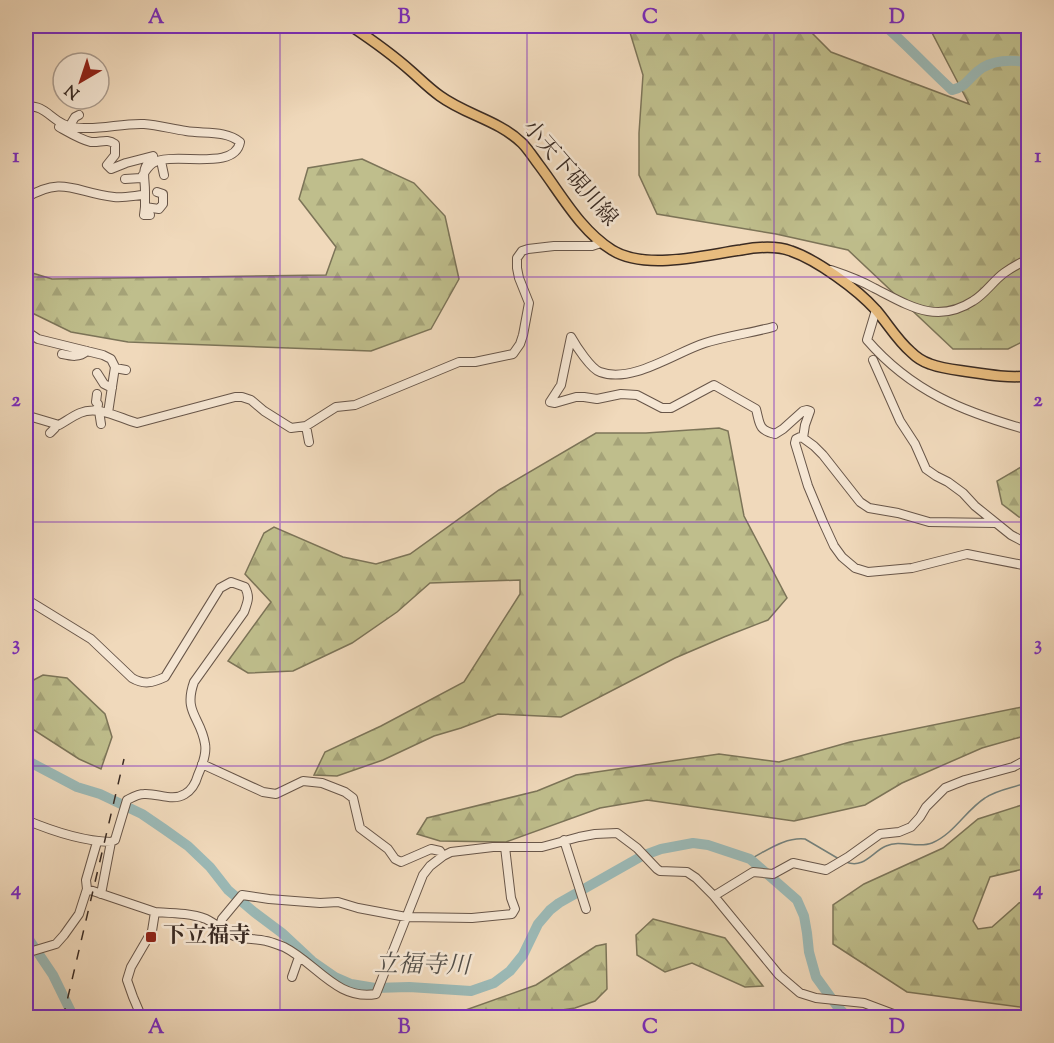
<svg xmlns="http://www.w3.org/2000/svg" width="1054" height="1043" font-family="'Sorts Mill Goudy','Noto Serif JP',serif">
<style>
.forest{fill:url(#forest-firs);stroke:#7c7458;stroke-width:1.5}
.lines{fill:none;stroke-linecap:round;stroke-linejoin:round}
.stream{stroke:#74807b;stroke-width:1.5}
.river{stroke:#9bb9b6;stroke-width:10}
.minor-casing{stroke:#685649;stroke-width:10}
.major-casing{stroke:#3a2b23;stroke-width:12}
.minor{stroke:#f5e6d3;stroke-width:8}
.major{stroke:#e8bc7e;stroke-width:9}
.rail{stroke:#3a2b23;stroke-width:1.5;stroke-dasharray:10 10;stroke-linecap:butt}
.grid{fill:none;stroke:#7b2cbf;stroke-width:1.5;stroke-opacity:0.55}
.poi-dot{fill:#8f2418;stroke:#f5e6d3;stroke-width:2}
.labels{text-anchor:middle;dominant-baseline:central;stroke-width:5;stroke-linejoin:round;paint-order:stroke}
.street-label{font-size:22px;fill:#3a2b23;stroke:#f5e6d3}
.poi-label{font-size:22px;font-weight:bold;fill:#3a2b23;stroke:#f5e6d3;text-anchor:start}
.water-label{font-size:24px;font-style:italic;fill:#524e48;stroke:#f5e6d3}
.neatline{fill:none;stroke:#7b2cbf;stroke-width:2}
.grid-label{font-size:20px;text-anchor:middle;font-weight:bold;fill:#7b2cbf}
</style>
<defs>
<pattern id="forest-firs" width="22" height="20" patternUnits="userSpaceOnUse" patternTransform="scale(1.5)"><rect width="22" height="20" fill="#bfbe8c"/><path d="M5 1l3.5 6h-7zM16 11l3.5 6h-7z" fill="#a5a378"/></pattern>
</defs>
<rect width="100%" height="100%" fill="#f0d9bb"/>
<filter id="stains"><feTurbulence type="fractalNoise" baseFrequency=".00333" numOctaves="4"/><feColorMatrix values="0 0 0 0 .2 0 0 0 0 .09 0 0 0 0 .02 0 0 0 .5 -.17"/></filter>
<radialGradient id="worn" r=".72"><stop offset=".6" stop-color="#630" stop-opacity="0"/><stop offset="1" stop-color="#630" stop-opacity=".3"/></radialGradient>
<path class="forest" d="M628,26H805L831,52L969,104L930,29L926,26H1028V339L1008,349H953L848,250L776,234L657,214L639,175V133L643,75Z
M362,159L414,183L445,216L459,279L431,329L371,351L128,342L71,332L26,310V271L52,279L326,275L336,247L299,199L308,168Z
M719,428L728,431L744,516L787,598L768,620L724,637L675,658L561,717L498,714L461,728L434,736L383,760L337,776L314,775L325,752L381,726L464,682L520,594V580L430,583L397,612L352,643L293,671L248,673L228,661L271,602L245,574L264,533L274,527L343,557L376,564L410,554L499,490L596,433H646Z
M1028,463V518L1019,517L1002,504L997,481Z
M43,675L67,678L105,714L112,737L101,769L79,759L31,728H26V684Z
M1028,700V735L982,748L902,783L865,805L794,821L647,800L600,808L506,842L440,841L417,834L427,818L537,791L576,775L719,754L779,762L850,742L1022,707Z
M1028,803V868L990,877L973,921L978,929L992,927L1019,903L1028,900V1008L907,992L833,944V905L864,884L943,848L978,819Z
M653,919L725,938L763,986L745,987L692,963L665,972L637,955L636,935Z
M606,944L607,989L595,1001L575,1008L516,1017H446L536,985L596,946Z"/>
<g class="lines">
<path class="stream" d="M750,859C768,850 785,837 805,839L839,859
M846,862C864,869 872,852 886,846C901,839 917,849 932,843C954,834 966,810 985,798C998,789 1014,788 1028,782"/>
<path class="river" d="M885,26C908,46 929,69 952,90C966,87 968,79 978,71C992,59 1012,60 1028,62
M26,760L77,787L100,794L142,814L164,829L188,846L210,867L228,890L254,912L282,933L312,961L335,977L351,984L375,988L409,987L471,991L494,983L510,971L523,955L538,924L550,910L559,903L642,856L661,849L693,843L708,845L750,859L797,900L804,916L807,933L809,952L816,977L837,1006L848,1018
M26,935L53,975L74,1018"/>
<g class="minor-casing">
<path id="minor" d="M26,106C42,106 45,112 58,121C66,127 75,128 84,128C104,129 124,123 144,124C158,125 172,129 186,131C203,134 226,130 240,142C235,172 173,151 153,163C148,166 144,173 141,178L125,179
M69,127L75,117L79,115
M161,161L164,175
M145,192V207L159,209L163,204V194L157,192
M26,198C63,175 76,193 114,197C123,198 133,196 143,195L145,192C145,174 140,171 153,156L126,163L111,169L107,165L115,155V144C107,138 100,143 91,142C81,140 68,132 59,127
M145,207L144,215H150
M831,270C846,275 860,280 874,288C908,305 936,325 973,301C985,294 993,281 1004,273C1011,268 1020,263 1028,259
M876,310L867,340C912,392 964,412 1028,430
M26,331L38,339L103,355L111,359L115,367L108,413
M62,354C71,356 79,358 87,351
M873,360L900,421L915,444L926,469L936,476L948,482L963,493L975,506L1011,535L1028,544
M115,368L126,370
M97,373L104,384L112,388
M550,402L555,403L576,397H584L597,399L621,394L637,395L662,408H671L714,385L756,409C760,424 758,430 775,434L783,429L803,411L807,410L810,411L805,425L803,438
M550,402L561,385L571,337C576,346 591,369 600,372C632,384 676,352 705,343C727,336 751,333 773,327
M26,408L27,419
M97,411L98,404L96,402L97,394
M99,411L101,424
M26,420L32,417L59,425C66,421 73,416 80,413C98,405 119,418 137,423L235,397H242L251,400L264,411L291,428L306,426L336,407L355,405L459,362H475L513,354L520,344L523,335L529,303L519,278L517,268V258L522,251L528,249L554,246H592L601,243
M306,426L309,442
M50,433L55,428V424
M803,438L800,437L796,439L795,443L808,486L823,522L834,546L842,557L855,568L868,572L912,568L967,554L1028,566
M803,438L814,446L823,455L860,502L869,508L898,513L929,522L995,523
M26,599L91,639L132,678C144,685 152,683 165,677L220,588L231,582L245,587C250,597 248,601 244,612L194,682C183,713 201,717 205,744C207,754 202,766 198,775C196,782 192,790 185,794C172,802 158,793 144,794C138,794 133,797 127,800L115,840L111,842L101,894
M202,764L263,792L276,794L303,781L322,783L345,792L353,798L360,828L388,849L395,859L401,862L431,849L440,851L443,856
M26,820C52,831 82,841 111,842
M564,840L586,909
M87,889L155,912L152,931L131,967L127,980L133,997L142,1018
M714,896L753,872L773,874L793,863L826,870L848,857L880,834L899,832L911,827L920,817L926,807L945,788L965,780L1013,767L1028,759
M155,912C172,913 190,913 206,919C216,924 224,931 234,936C245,940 255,938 266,941C272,942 278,945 284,947C316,963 337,1001 376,994L423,875L430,866L443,856L451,852L493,847H542L579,837L595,834L617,833L637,848L657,869L660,871L687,872L696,878L714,896L779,975L800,993L816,998L864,1003L904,1018
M220,926L222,919L242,895L269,899L320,903L338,902L358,908L406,917L472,918L512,914L515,909L511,898L505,847
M26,953L56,944L64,935L79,914L87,889L86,880L97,842
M292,977L299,957
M26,1014L28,1018"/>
</g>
<g class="major-casing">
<path id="major" d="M351,26C372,40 393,55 412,72C421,80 430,89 440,96C466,115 498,120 522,143C528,149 533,157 539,165C561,194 580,230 612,250C646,271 704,255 741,250C757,247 775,245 791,251C817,260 857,289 876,310C888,324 897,340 911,352C916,357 924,362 930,364C943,369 957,370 970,372C990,375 1009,378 1028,376"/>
</g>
<use href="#minor" class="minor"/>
<use href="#major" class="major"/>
<path class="rail" d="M63,1018L124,759"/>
</g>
<path class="grid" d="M280,26V1018M527,26V1018M774,26V1018M26,277H1028M26,522H1028M26,766H1028"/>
<rect class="poi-dot" x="145" y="931" width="12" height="12" rx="3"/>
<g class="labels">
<g class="street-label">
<text transform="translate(569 174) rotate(49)">小天下硯川線</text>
</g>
<g class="poi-label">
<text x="163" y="937">下立福寺</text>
</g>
<g class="water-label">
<text transform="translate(422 966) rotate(1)">立福寺川</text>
</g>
</g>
<rect width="1054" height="1043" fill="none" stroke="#f0d9bb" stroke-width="66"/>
<g transform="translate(81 81) rotate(219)"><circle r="28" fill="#f5e6d3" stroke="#aa9b8d" stroke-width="1.5"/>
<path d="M0-4.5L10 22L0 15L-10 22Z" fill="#8f2418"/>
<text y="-9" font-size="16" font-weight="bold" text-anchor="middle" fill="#3a2b23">N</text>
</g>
<rect x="33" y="33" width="988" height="977" class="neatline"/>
<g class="grid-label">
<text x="156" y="23">A</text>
<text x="404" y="23">B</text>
<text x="650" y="23">C</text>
<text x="897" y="23">D</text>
<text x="16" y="162">1</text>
<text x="1038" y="162">1</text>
<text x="16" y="406">2</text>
<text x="1038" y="406">2</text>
<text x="16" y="650">3</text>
<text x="1038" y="650">3</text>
<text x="16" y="895">4</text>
<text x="1038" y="895">4</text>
<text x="156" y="1033">A</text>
<text x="404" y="1033">B</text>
<text x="650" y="1033">C</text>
<text x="897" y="1033">D</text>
</g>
<rect width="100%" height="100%" filter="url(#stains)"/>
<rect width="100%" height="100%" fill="url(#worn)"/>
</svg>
